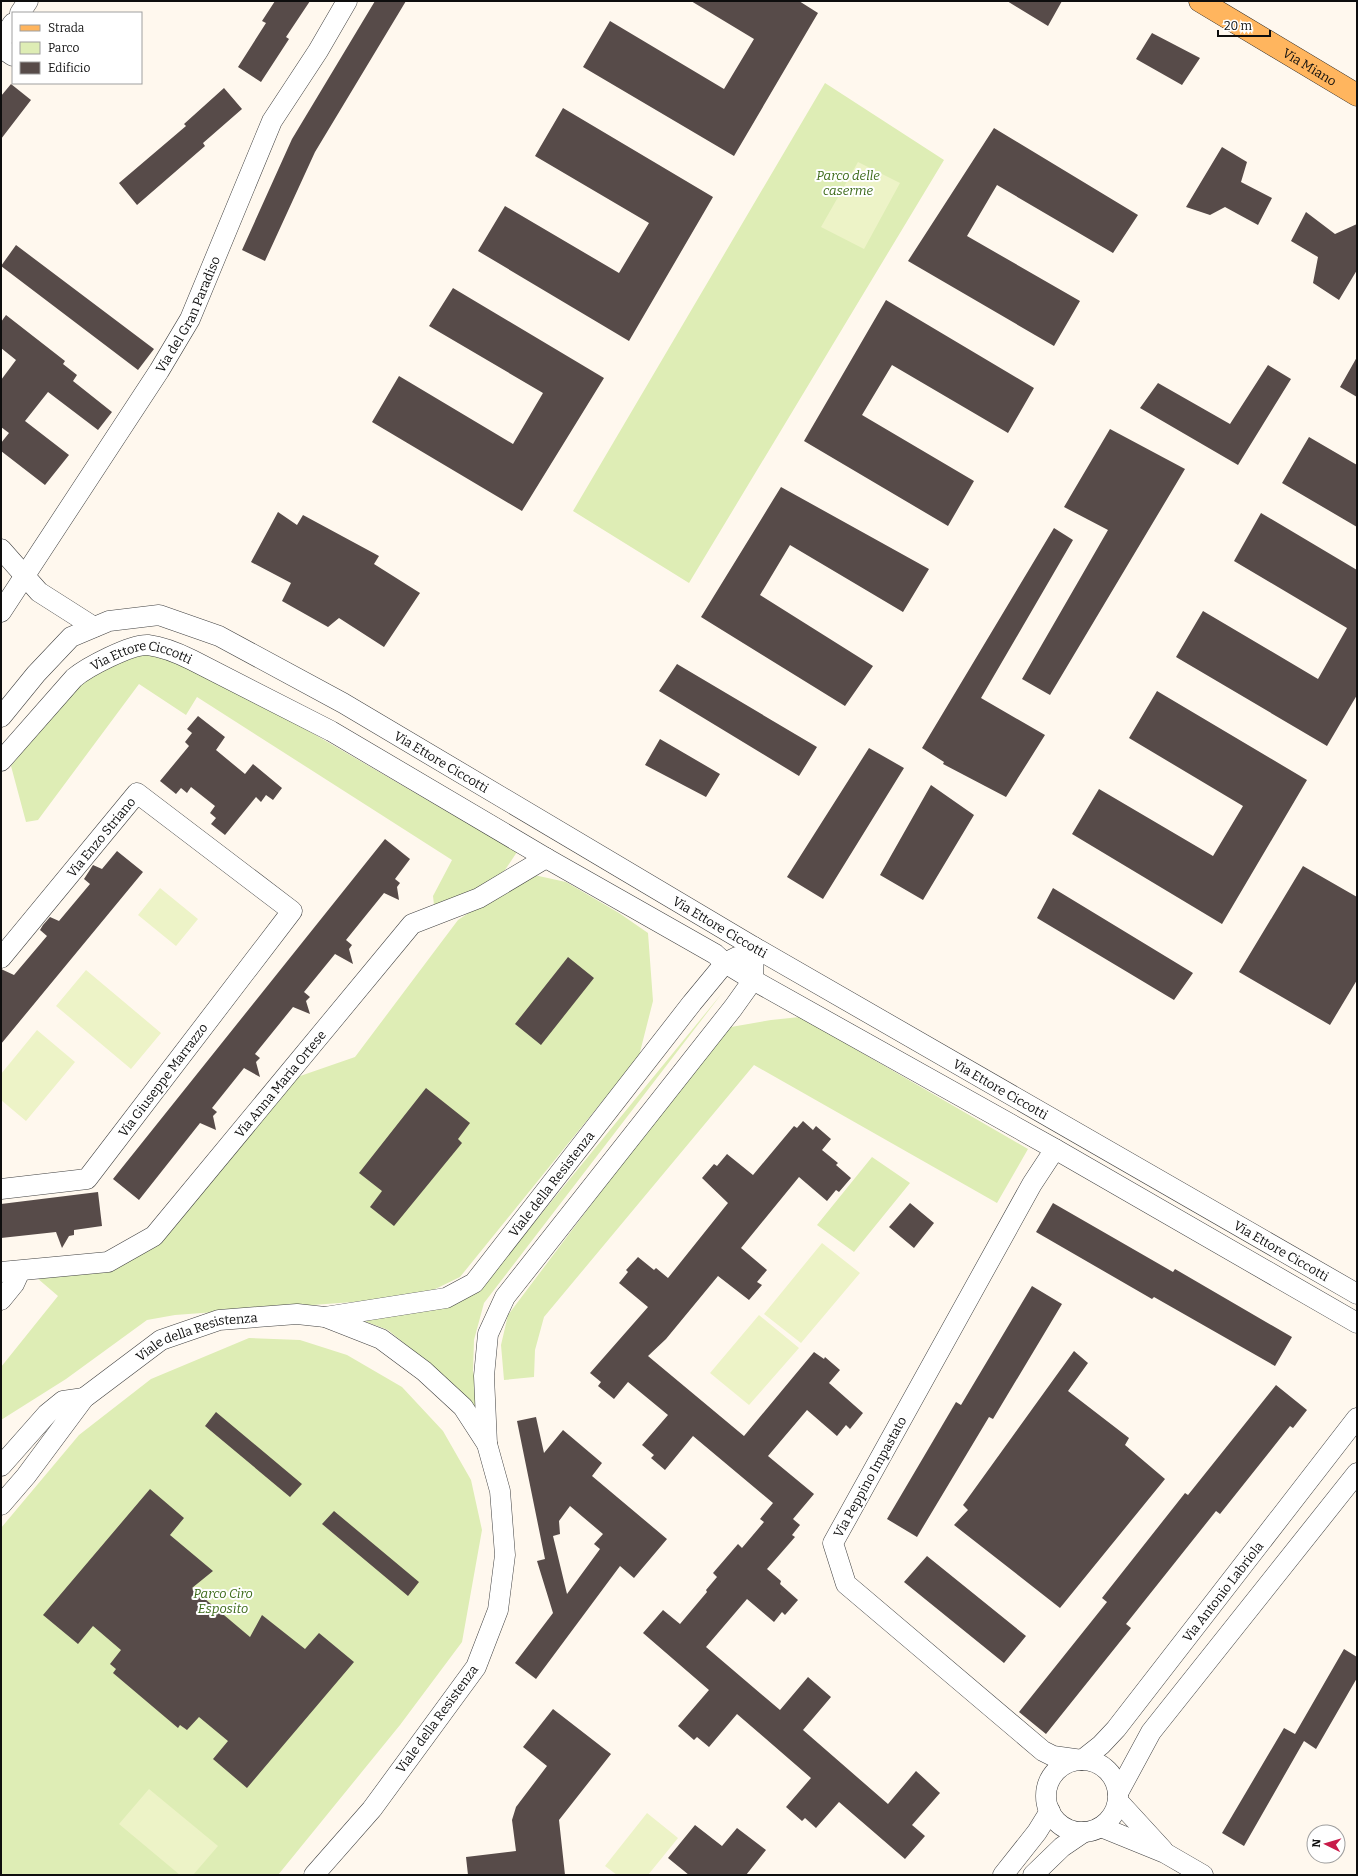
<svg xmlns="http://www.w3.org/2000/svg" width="1358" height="1876" font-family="Bitter,serif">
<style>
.green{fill:#deedb5}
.pitch{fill:#edf3c7}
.building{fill:#574b49;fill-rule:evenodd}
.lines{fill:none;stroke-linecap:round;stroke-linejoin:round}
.minor-casing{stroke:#414141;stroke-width:21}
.major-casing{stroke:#1f1f1f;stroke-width:23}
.minor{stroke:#fff;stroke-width:20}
.major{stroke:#ffb55e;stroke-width:22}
.labels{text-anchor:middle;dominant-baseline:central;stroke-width:4;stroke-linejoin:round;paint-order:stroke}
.street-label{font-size:13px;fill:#0e0e0e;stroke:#fff}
.park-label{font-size:13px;font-style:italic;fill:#3c6a19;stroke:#fff}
</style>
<rect width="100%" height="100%" fill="#fff8ee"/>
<path class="green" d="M825,83L944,160L689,583L573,511Z
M169,650L517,852L505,870L480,895L434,905L433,896L452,860L197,697L186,715L139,684L38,820L26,822L11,766L84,670L121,653Z
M534,875L566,882L619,913L648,933L653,1001L639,1056L460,1277L425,1294L367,1301L175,1315L147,1320L66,1379L1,1420V1367L58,1296L37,1278L122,1254L185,1199L280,1083L355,1057L458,920L491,898Z
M723,992L484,1303L474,1340L473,1371L479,1402L475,1409L445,1377L388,1330L359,1319L478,1291Z
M800,1017L1028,1149L997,1203L754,1065L544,1317L535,1350L534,1377L504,1380L501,1345L508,1315L716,1039L731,1027L771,1020Z
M872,1157L910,1183L854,1252L817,1225Z
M249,1338L300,1340L347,1355L402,1387L443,1431L471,1480L482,1530L462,1642L400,1725L278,1875H1V1528L79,1435L151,1379Z"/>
<path class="pitch" d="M858,162L900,183L864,249L821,227Z
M160,888L198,919L176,946L138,915Z
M86,970L161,1033L131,1069L56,1006Z
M37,1030L75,1062L26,1121L1,1100V1074Z
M822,1243L860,1273L801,1343L764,1314Z
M759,1315L799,1348L749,1405L710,1373Z
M149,1789L218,1846L193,1875H180L119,1824Z
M647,1813L678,1838L648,1875H617L605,1866Z"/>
<path class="building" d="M275,1H310L286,37L289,39L261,82L238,67L266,23L262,21Z
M375,1H406L315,152L265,261L242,250L292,139Z
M691,1H799L818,13L734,156L583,67L610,21L724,89L754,39Z
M1007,1H1062L1048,26Z
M1152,33L1200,58L1182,85L1136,59Z
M11,84L31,100L1,139V96Z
M224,88L242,109L203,143L205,146L137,205L119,183L186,126L184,124Z
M563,108L713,197L629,341L478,251L505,206L619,273L649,223L535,156Z
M994,128L1138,215L1113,253L997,185L967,236L1080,301L1054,346L908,261Z
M1222,147L1247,162L1241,182L1272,198L1258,225L1225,207L1210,215L1186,207Z
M1306,212L1335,234L1357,224V270L1339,300L1313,283L1318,257L1291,241Z
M16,245L154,349L138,370L1,266Z
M453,288L604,378L522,511L372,422L399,376L513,444L543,393L429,326Z
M886,300L1034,388L1008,433L892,365L862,415L974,481L948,526L804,441Z
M6,315L65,361L63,364L77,375L73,381L112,412L98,430L48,392L25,421L69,455L45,485L1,451V443L9,433L1,427V380L16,360L1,348V322Z
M1357,357V397L1340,387Z
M1268,365L1291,379L1238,465L1140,408L1158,383L1230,424Z
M1110,429L1185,469L1050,695L1022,679L1108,530L1064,507Z
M1309,437L1357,465V527L1282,483Z
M781,487L929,569L903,612L790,545L760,595L873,666L845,706L701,617Z
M278,512L297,525L303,515L379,556L374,564L420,593L384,647L339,618L328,627L282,601L291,583L251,562Z
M1261,513L1357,570V695L1327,746L1176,657L1203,611L1318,679L1347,628L1234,561Z
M1054,528L1073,540L981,698L1045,735L1006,797L943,764L944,762L922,748Z
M677,664L817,747L799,776L659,691Z
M1157,691L1307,780L1222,924L1072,834L1099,789L1213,856L1243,806L1129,738Z
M198,716L225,737L216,750L245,774L253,764L282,788L273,800L266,795L261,802L256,797L225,835L211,824L216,818L210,813L215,806L191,787L187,793L181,788L176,794L160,781L189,746L185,742L192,733L187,729Z
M660,739L720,774L706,797L645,765Z
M869,748L904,768L823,899L787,877Z
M931,785L974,815L923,900L880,875Z
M385,839L410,859L395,879L400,883L397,887L399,900L384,893L346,940L352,945L349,949L353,964L335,954L304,992L310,997L306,1001L310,1014L293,1007L255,1054L260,1058L256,1062L260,1077L244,1068L212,1108L217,1112L213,1116L216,1130L200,1123L139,1200L113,1179Z
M117,851L143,872L1,1044V969L14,975L47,936L40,930L43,925L50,917L59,921L90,884L84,879L93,865L102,869Z
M1303,866L1357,897V980L1330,1025L1239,972Z
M1053,888L1193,973L1174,1000L1037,918Z
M568,957L594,978L541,1045L515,1024Z
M426,1088L470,1123L458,1139L462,1143L394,1226L370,1207L382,1191L359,1173Z
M803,1121L813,1130L816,1126L831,1139L822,1150L838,1163L836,1165L851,1178L839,1192L836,1190L827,1201L799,1177L741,1248L767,1270L757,1282L762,1285L749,1300L718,1276L666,1339L648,1356L744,1436L814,1352L824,1359L825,1357L840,1370L829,1383L863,1413L850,1429L846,1425L837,1436L807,1410L768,1456L814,1494L793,1519L800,1525L792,1535L795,1537L767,1569L781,1581L780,1584L798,1600L785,1615L782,1612L774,1622L747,1599L706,1647L780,1710L808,1677L831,1697L803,1730L888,1804L916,1771L940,1793L912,1825L925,1836L905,1859L839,1802L816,1828L805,1818L802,1821L786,1807L811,1778L737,1714L709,1747L697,1737L694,1740L678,1726L709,1690L643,1633L663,1610L680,1624L707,1592L706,1590L717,1577L713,1573L738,1544L742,1548L764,1522L760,1519L773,1503L693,1436L665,1470L651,1458L654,1455L642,1445L668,1415L628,1382L614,1399L598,1386L601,1382L590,1373L648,1307L619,1283L628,1272L626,1270L638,1257L654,1270L656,1268L668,1278L728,1203L702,1178L714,1164L717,1166L727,1154L753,1175L794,1126L797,1128Z
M98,1192L102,1226L74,1230V1235L69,1236L62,1248L56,1232L1,1238V1204Z
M910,1203L934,1223L914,1248L889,1227Z
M1053,1203L1173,1272L1175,1269L1292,1337L1275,1366L1154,1297L1152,1299L1036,1232Z
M1032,1286L1062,1304L993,1419L989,1417L917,1537L887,1519L956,1402L961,1405Z
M1074,1351L1088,1363L1068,1391L1129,1438L1125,1445L1165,1479L1060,1608L954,1525L968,1510L963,1505Z
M1276,1385L1307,1410L1293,1428L1290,1426L1220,1514L1216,1511L1126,1624L1131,1628L1046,1734L1019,1712L1107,1602L1102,1598L1185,1493L1188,1495Z
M216,1412L302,1484L290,1497L205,1426Z
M536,1417L544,1453L563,1430L602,1463L592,1476L667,1539L634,1578L620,1566L536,1679L515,1663L553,1613L537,1561L545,1559L517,1421ZM570,1506L603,1534L594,1544L600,1549L567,1594L553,1536L560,1534L559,1521Z
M150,1489L184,1518L170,1535L213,1571L192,1588L250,1637L262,1615L305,1649L319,1633L354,1662L247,1788L213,1759L228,1741L199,1717L187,1730L180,1725L178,1728L113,1673L116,1669L110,1664L121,1650L93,1626L78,1644L43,1615Z
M334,1511L419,1582L408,1596L322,1524Z
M927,1556L1026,1636L1004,1663L904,1582Z
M1344,1649L1357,1657V1678L1316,1749L1304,1741L1244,1846L1222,1833L1284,1728L1295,1734Z
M553,1709L611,1754L559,1820L565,1875H468L466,1857L516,1851L512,1820L516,1807L547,1766L523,1747Z
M695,1825L722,1846L737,1828L766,1850L746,1875H689L668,1858Z"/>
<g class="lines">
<g class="minor-casing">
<g id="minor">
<path d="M20,13L28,1"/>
<path d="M1,41L13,23"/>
<path d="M1,48L13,56"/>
<path d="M1,549L39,592L94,627"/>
<path id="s1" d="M1,612L159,371L190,319L272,121L318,51L347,1"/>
<path id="s2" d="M1,717L36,674L71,637L109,621L159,615L219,636L343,703L754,947L1357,1294"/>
<path id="s3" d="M1,761L74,678C87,667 131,644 148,645C164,647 178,653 192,660L331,731L546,858L715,954L725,963L753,980L1055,1149L1357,1323"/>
<path id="s4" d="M1,958L137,793L292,911L87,1179L1,1189"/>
<path d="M1055,1149L1032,1184L833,1543L846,1584L1043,1751L1053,1756L1082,1760"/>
<path id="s5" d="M1,1272L108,1262L154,1236L412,924L479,898L546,858"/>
<path d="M1,1300L14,1284L20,1271"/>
<path id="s6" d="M325,1317L446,1298L474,1283L692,1003L725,963L737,957"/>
<path d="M487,1444L484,1376L488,1334L505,1297L733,1008L753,980L754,947"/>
<path d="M1,1466L47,1414L63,1401L84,1398"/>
<path id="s7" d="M1,1505L26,1476L84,1398L161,1340L219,1320L297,1314L325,1317L381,1339L424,1371L463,1407L487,1444L500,1491L505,1555L498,1610L476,1667L372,1809L314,1875"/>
<path id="s8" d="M1082,1760L1101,1745L1116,1729L1357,1418"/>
<circle cx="1082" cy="1796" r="36"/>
<path d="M1118,1793L1151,1732L1357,1473"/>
<path d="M1118,1801L1163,1850"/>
<path d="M1101,1827L1165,1853L1203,1875"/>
<path d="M1003,1875L1037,1832L1050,1811"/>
<path d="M1033,1875L1062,1847L1084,1832"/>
</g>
</g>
<g class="major-casing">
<g id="major">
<path id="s9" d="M1200,1L1357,95"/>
</g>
</g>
<use href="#minor" class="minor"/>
<use href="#major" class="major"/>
</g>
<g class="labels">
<g class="street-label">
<text stroke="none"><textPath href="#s9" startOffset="128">Via Miano</textPath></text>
<text stroke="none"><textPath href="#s1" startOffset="352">Via del Gran Paradiso</textPath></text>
<text stroke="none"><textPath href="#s3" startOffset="185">Via Ettore Ciccotti</textPath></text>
<text stroke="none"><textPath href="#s2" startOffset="517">Via Ettore Ciccotti</textPath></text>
<text stroke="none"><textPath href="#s4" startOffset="157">Via Enzo Striano</textPath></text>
<text stroke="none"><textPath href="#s2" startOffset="841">Via Ettore Ciccotti</textPath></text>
<text transform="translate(163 1080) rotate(-53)">Via Giuseppe Marrazzo</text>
<text stroke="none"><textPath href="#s5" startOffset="358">Via Anna Maria Ortese</textPath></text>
<text stroke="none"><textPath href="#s2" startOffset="1165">Via Ettore Ciccotti</textPath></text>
<text stroke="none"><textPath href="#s6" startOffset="280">Viale della Resistenza</textPath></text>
<text stroke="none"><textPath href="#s2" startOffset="1489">Via Ettore Ciccotti</textPath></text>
<text stroke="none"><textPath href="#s7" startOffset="267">Viale della Resistenza</textPath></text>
<text transform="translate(870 1477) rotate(-61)">Via Peppino Impastato</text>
<text stroke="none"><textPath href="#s8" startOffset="220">Via Antonio Labriola</textPath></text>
<text transform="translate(437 1719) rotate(-54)">Viale della Resistenza</text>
</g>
<g class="park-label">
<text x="848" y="175">Parco delle<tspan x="848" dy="15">caserme</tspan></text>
<text x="223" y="1593">Parco Ciro<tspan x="223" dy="15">Esposito</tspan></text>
</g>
</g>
<rect width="1358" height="1876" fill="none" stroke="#0e0e0e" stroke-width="4"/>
<rect x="12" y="12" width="130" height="72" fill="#ffffff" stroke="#9f9f9f"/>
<rect x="20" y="25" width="20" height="6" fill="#ffb55e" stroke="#9f9f9f"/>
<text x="48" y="32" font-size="12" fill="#0e0e0e">Strada</text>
<rect x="20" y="42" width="20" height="12" fill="#deedb5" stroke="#9f9f9f"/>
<text x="48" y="52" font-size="12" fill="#0e0e0e">Parco</text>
<rect x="20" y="62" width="20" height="12" fill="#574b49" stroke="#9f9f9f"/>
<text x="48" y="72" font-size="12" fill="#0e0e0e">Edificio</text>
<g transform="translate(1326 1844) rotate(275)"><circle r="19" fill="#ffffff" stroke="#9f9f9f"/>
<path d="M0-3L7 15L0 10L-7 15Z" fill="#c81b49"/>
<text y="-6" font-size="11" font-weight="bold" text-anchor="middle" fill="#0e0e0e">N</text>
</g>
<path d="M1218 30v6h52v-6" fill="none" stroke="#0e0e0e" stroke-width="2"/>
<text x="1224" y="30" font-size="12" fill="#0e0e0e" stroke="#ffffff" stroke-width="3" paint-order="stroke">20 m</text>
</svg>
